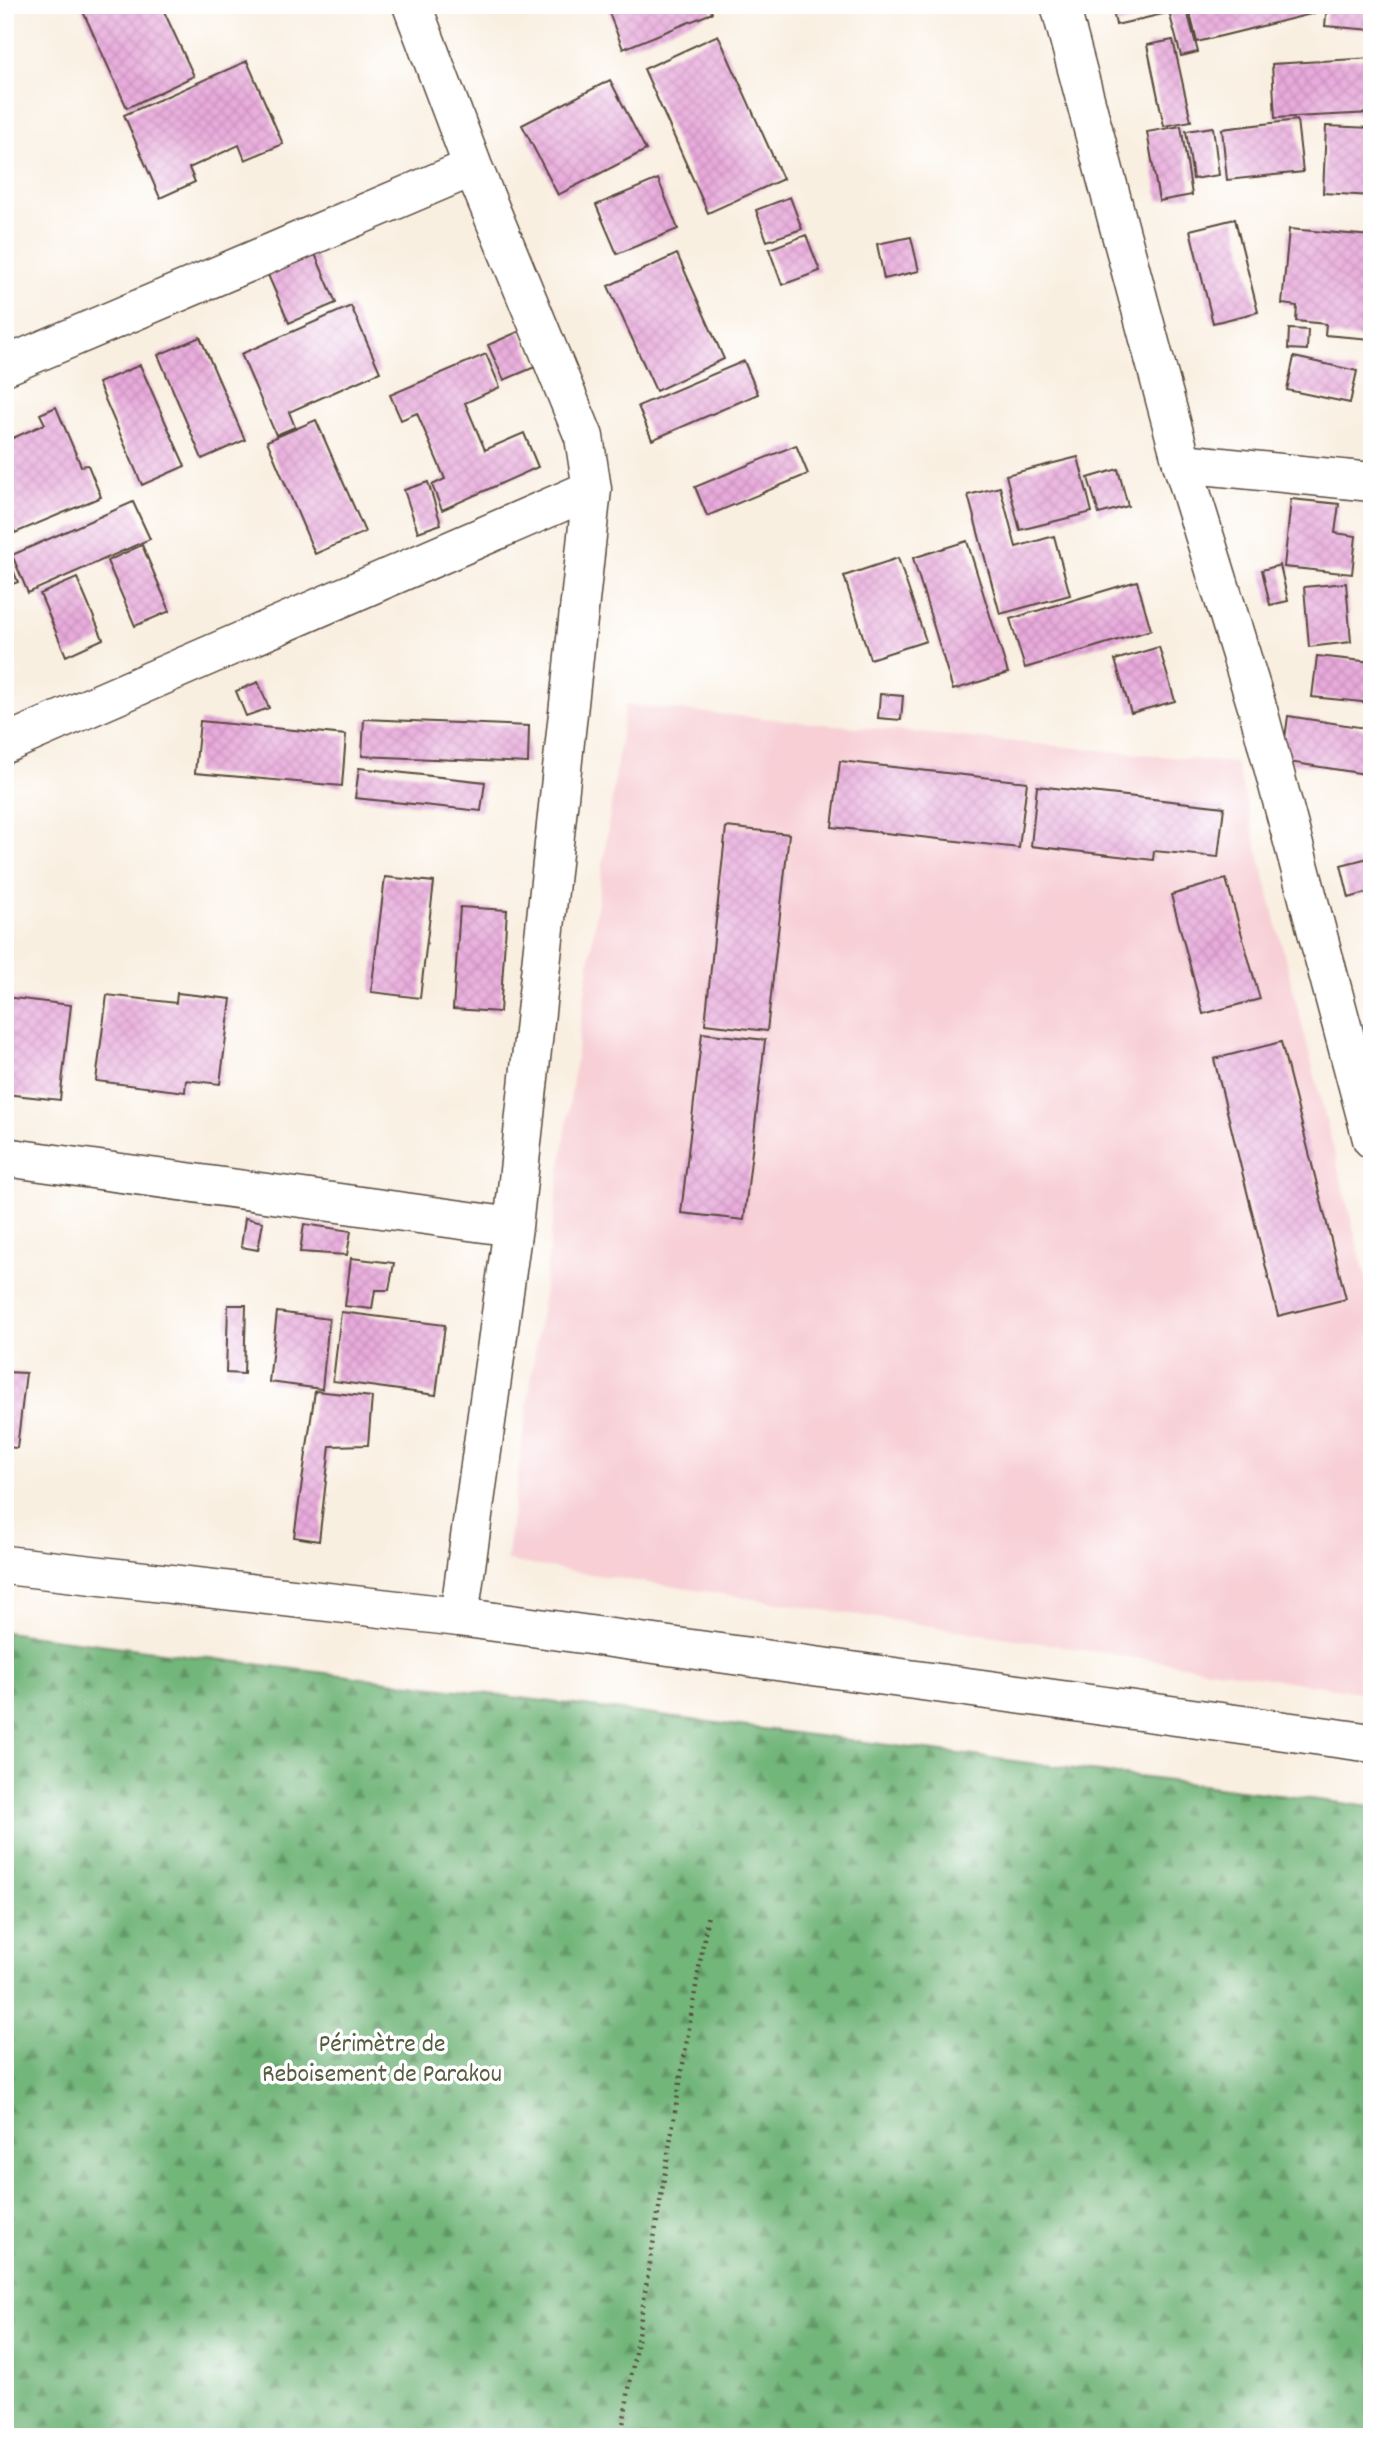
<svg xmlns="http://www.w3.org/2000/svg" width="1377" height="2442" font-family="Dekko,sans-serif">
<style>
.built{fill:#f7cfd5}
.forest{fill:url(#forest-firs);stroke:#56704c;stroke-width:2}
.building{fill:url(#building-cross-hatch)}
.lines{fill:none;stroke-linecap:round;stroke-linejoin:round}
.street-casing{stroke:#58483b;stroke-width:41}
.secondary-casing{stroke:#58483b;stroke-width:41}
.path{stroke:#58483b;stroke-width:4.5;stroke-dasharray:2 5;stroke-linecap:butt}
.street{stroke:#fff;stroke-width:38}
.secondary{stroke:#fff;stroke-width:38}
.labels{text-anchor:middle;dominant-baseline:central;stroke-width:7;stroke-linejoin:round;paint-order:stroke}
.park-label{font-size:26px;fill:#545d40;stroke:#fff}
</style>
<defs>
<pattern id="forest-firs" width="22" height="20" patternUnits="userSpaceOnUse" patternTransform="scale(1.75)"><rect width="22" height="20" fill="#72b67a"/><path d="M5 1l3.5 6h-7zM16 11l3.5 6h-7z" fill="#5f9463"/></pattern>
<pattern id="building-cross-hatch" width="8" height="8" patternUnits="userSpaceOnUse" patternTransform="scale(1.75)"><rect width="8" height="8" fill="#e8aadb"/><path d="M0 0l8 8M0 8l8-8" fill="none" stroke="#c892bc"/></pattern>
</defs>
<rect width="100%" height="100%" fill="#fff"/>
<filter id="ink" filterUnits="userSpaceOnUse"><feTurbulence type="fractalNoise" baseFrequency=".0143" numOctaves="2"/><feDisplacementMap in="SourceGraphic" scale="14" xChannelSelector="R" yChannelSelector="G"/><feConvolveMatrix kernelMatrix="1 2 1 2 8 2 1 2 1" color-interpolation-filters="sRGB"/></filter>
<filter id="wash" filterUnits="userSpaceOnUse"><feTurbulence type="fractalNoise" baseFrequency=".00686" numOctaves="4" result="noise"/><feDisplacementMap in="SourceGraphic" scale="28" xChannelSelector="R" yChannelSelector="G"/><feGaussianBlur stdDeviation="1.57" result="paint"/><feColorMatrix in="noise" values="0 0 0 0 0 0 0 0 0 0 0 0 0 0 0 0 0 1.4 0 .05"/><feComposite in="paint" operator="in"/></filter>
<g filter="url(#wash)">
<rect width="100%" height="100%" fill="#f9efe1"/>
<path class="built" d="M625,705L1236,763L1372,1302V1694L506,1561Z"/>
<path class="forest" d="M5,1632L1372,1807V2437H5Z"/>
<g id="blocks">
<path class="building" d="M80,5H161L194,76L127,108Z
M606,5H709L712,13L623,49Z
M1112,5H1165L1167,13L1116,25Z
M1188,5H1313L1315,13L1197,42Z
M1327,5H1372V30L1325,26Z
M1186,7L1198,52L1181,56L1169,12Z
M718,35L783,179L708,213L644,69Z
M1173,40L1191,121L1164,126L1147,45Z
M1372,58V113L1275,118L1272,64Z
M247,61L283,144L245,160L239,145L189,168L195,182L160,198L124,115Z
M610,80L646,150L558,195L522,125Z
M1297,120L1303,172L1227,180L1222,129Z
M1181,126L1192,195L1159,201L1147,132Z
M1326,126L1372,128V196L1323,193Z
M1213,127L1219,175L1193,179L1186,131Z
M658,179L678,229L617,254L596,205Z
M790,197L802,229L767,241L756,210Z
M1235,219L1258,312L1213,323L1190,230Z
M1289,229L1372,236L1371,339L1325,335L1326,324L1296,321L1297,306L1282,304Z
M806,235L820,271L782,285L769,249Z
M911,237L919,271L884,279L877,244Z
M315,254L336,303L289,323L268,275Z
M677,254L724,359L656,391L608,286Z
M351,306L380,372L289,412L295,427L276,435L241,354Z
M1289,329L1308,330L1307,350L1288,349Z
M520,331L535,367L504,380L488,345Z
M200,337L245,440L202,459L158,355Z
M486,354L500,387L465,403L485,450L524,433L538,467L442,510L432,485L445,479L417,413L401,420L390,395Z
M1294,357L1357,371L1350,403L1287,390Z
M744,361L758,394L652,440L638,406Z
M140,365L185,466L142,485L98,383Z
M56,407L81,466L88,465L101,497L15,533L5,508V426L8,425L13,438L45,424L40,414Z
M316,420L365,532L315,554L267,441Z
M796,445L808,474L707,516L695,487Z
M1078,457L1092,512L1020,530L1006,475Z
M1118,469L1128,506L1099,514L1088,478Z
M428,482L441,524L418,532L404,490Z
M1000,487L1016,547L1054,536L1070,595L1000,614L968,495Z
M1291,499L1339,504L1335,533L1356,536L1352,574L1284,567Z
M133,502L150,539L28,593L12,555Z
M967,541L1008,673L953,690L913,558Z
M142,545L170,611L135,626L107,561Z
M5,550L18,582L5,587Z
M898,558L926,641L870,659L844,576Z
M1280,565L1288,601L1270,605L1262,570Z
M77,578L103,639L66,656L40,594Z
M1137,581L1151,630L1025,668L1010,619Z
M1346,583L1351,642L1309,647L1304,587Z
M1159,647L1175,701L1131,713L1115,660Z
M1317,656L1372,662V703L1312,697Z
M258,682L269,708L246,716L236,691Z
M880,694L903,696L901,720L878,718Z
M1288,716L1372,729V775L1282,761Z
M364,719L529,726L528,763L362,756Z
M200,721L346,735L342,786L195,773Z
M840,761L1027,782L1019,848L832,827Z
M359,768L485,782L481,811L355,798Z
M1037,786L1224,807L1218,857L1154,851L1153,860L1031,846Z
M726,827L789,834L767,1031L705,1024Z
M1372,857V911H1371L1366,893L1349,898L1341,865Z
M385,877L434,882L420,998L371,992Z
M1226,879L1260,999L1203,1014L1171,895Z
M460,907L507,910L500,1012L453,1009Z
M177,993L231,999L220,1084L186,1080L185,1092L96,1081L107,995L176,1003Z
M5,997L71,1005L60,1100L5,1094Z
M702,1033L765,1040L744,1220L681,1213Z
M1281,1042L1346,1299L1278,1316L1214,1059Z
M245,1218L263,1222L258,1250L241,1247Z
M304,1224L351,1231L347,1255L300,1252Z
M351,1258L394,1263L389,1290H375L372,1309L345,1306Z
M228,1305H246L244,1374L226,1373Z
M277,1312L329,1319L322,1389L269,1382Z
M341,1312L445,1325L436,1395L333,1381Z
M5,1372L26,1373L17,1448L5,1447Z
M315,1391L372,1397L368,1445L330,1446L319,1541L294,1537Z"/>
</g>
</g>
<g filter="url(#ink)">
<use href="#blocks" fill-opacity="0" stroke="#58483b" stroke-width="2"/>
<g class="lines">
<g class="street-casing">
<path id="street" d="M412,5L473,167L584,437L592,489L513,1227L459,1617
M5,366L473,167
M1182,463L1372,482
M5,744L592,489
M5,1157L513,1227"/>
</g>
<g class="secondary-casing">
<path id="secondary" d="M1060,5L1182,463L1258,710L1372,1139
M5,1565L459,1617L1372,1743"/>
</g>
<path class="path" d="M621,2437L708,1914"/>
<use href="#street" class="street"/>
<use href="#secondary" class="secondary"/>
</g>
</g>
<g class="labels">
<g class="park-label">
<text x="382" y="2045">Périmètre de<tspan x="382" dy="30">Reboisement de Parakou</tspan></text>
</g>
</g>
<rect width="1377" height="2442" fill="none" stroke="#fff" stroke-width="28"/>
</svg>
